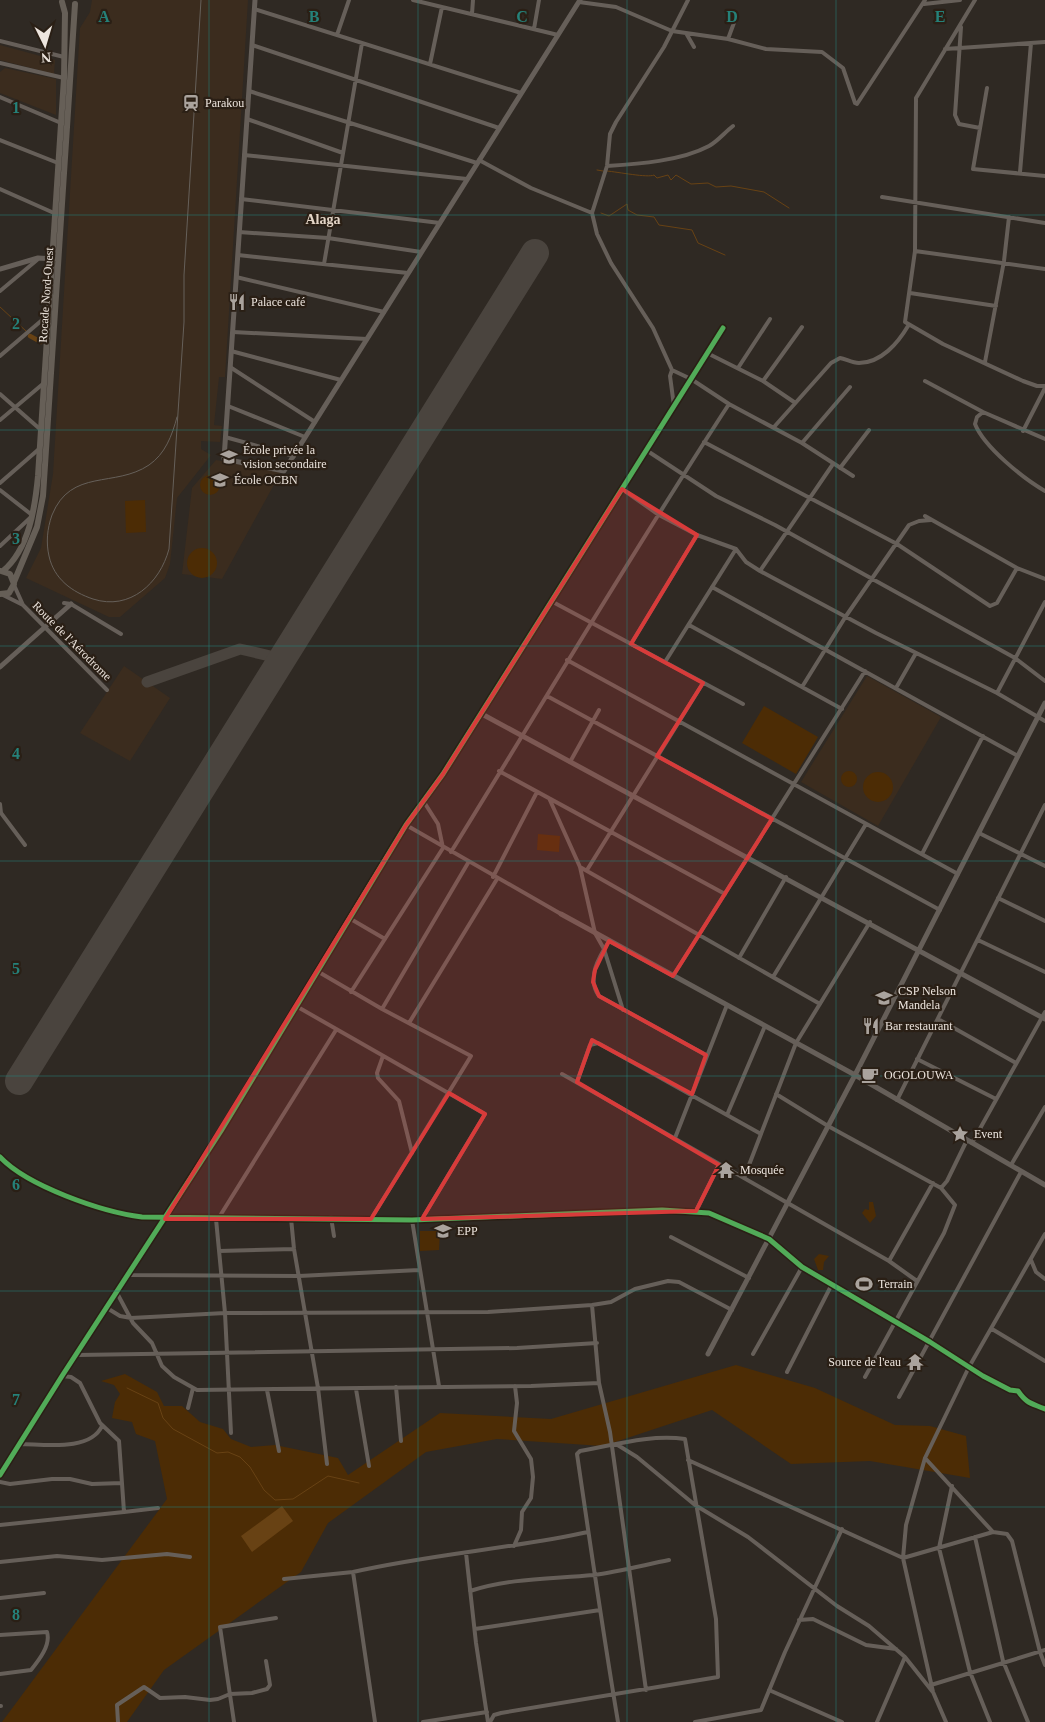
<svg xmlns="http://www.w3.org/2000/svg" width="1045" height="1722" font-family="Georgia,serif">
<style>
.built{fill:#3b2c1e}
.green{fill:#4c2c05}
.water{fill:#684214}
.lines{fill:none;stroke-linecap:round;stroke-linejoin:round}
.stream{stroke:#684214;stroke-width:1}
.canal{stroke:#684214;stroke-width:4.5}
.taxiway{stroke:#4a443e;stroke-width:11}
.runway{stroke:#4a443e;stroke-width:28}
.minor{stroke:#665f59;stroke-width:4}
.tertiary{stroke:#665f59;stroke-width:5}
.primary{stroke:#665f57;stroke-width:6}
.rail{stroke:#66605a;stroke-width:1}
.cycleway-casing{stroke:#2a1f15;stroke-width:8}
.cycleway{stroke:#51ab58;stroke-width:5}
.marked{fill:#d83b3a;fill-opacity:0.2;stroke:#d83b3a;stroke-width:4;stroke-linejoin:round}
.grid{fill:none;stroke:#258179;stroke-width:1;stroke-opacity:0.55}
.labels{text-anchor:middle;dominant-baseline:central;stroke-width:4.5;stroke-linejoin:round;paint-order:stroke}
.poi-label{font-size:12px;fill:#ede5de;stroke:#2a1f15;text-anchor:start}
.street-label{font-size:12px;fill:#ede5de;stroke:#2a1f15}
.neighbourhood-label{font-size:14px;font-weight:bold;fill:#e4d5c7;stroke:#2a1f15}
.grid-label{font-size:16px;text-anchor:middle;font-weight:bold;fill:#258179;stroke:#2a1f15;stroke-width:4.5;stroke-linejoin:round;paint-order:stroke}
</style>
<rect width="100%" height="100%" fill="#2f2923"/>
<path class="built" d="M92,0H248L225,377H219L214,425L222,426L220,442L201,441V449L211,455L177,498L170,564L165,578L120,617H109L26,578L41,548L53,474L80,28L90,12Z
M0,45L55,60L54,74L0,60Z
M5,68L56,79V115L0,93V72Z
M216,460L281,472L222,579L182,574L192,488Z
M124,666L170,698L130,761L80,733Z
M867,676L941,717L878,826L801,782Z"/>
<path class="green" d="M200 485a10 10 0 1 1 20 0a10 10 0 1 1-20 0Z
M145,500L146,532L126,533L125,501Z
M187 563a15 15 0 1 1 30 0a15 15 0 1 1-30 0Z
M764,706L818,737L796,774L742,743Z
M841 779a8 8 0 1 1 16 0a8 8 0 1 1-16 0Z
M863 787a15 15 0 1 1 30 0a15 15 0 1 1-30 0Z
M538,834L560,836L559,852L537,850Z
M869,1202H873L876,1216L870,1223L862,1213L865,1209L869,1210Z
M420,1231H440L439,1250L420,1251Z
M819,1254L829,1256L824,1262L823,1270H818L814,1259Z
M736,1365L815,1388L895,1425L930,1426L966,1436L970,1478L870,1461L791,1464L712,1410L603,1446L497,1439L426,1452L328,1523L301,1572L164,1670L127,1722H2L167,1499L155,1441L136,1434L132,1422L112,1418L115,1402L120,1394L114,1385L101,1381L125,1374L157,1392L164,1406H182L200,1422L223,1429L231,1439L251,1447L275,1445L338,1458L348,1475L440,1413L551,1419Z"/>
<path class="water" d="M282,1506L293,1521L252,1552L241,1536Z"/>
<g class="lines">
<path class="stream" d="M597,170L603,171
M607,171C618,172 648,178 654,175L657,178L668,175L671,180L676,175L691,184L708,183L716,187L731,186L764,192L789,208
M601,213L609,216L627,204L628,210L637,215L654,217L659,225L692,230L698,243L725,255
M0,307L26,331
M127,1388L158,1403L163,1418L173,1429L217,1453L228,1452L240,1457L250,1467L264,1490L275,1500L293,1499L328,1476L359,1483"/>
<path class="canal" d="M30,336L41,342"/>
<path class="taxiway" d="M147,682L240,649L283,659"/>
<path class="runway" d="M19,1081L535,253"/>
<path class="minor" d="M413,0L558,35
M975,0L916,98L915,251L905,322L943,344L1023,381L1037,386H1045
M579,2L616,7L672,31L728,39L766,49L822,52L843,68L855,103L857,104L925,0
M924,4L960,0
M254,9L521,93
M472,14L473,0
M961,27L955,115L959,124L980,128
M534,29L539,0
M686,33L694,47
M337,35L349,0
M728,39L735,20
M0,41L64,57
M252,45L499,128
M945,49L1045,42
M0,63L64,78
M430,64L442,7
M987,88L973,169L1045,176
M249,91L477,163
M0,97L61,123
M247,119L343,153
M0,140L58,163
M244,155L467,179
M479,160L531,188L592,213
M607,166C638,164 681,161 709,146C718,141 725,132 733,126
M1020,172L1031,43
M0,189L54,213
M882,197L1045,223
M241,199L440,223
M239,232L328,238L421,252
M915,251L1045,269
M238,255L408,273
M324,264L362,43
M236,277L384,312
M0,291L37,260
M910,293L996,306
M233,332L367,339
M231,351L341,380
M707,353L763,381L794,402
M0,356L48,315
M985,362L1004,261L1009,217
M230,367L315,422
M738,368L770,319
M672,370L691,379L729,404L802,443L853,476
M763,381L802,327
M925,381L983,412L1045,439
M0,394L41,430
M228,406L305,437
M674,406L670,376L672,370L653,328L611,263L597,234L592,213L607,166L610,134L616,122L664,47L688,0
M983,412L977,417L975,424C984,447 1024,479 1045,491
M0,420L44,383
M774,427L831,363L840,358C846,359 852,363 859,363C881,363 898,343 908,326
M1023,431L1045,388
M225,437L294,456
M704,442L897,544L990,606L997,603L1017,568
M802,443L850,387
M646,450L716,496L775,525L1015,658L1045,681
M840,468L869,430
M0,483L39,449
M622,489L659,515L697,535L736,549L746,562L760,571L876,633L997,693L1045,721
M0,490L32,515
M925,516L1017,568L1045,579
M0,546L30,518
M760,571L833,464
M14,585L23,605L107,690
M712,587L1018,756
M3,595L23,605
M551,601L743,704
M64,603L71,604L121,634
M689,625L842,709
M631,644L697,535
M567,660L958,874
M665,662L736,549
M802,687L846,616L909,525L919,521L931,520
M896,688L916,653
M997,693L1045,602
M547,696L940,910
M570,762L599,710
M499,771L725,894
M549,798L580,867L595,933L604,949L623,1010
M0,804L1,813L25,845
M406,825L561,914
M979,833L1045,866
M451,852C543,703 633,551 729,404
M922,854L983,736
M580,867L820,1004
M587,870L703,683
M493,877L537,792
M998,898L1045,921
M349,918L385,939
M978,940L1045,972
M609,941C599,957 586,978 599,996L706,1055
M739,958L786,877
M317,971L382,1009L471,1056L371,1219
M673,976L865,671
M773,977L866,824
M351,992L443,848L438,824L424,802
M296,1006L485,1114L422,1219
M382,1009L468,863
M938,1019L1016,1063
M409,1023L497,879
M383,1056L377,1073L378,1078L399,1101L412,1153
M917,1059L996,1099
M562,1074L889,1261L917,1281
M577,1082L590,1045L598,1043L761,1134
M776,1094L828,1126L941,1188L955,1205L944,1233L865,1377
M897,1100L1045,805
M727,1115L765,1026
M675,1138L727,1005
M972,1143L1045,1012
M0,1157C27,1186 102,1212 142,1217L412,1220L662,1210L709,1213L769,1239L802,1267L930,1342L983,1376L1010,1390L1018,1391C1027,1404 1031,1403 1045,1409
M1011,1165L1045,1107
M744,1178L796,1043L870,922
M941,1188L947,1181L967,1140
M696,1211L719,1165
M331,1217L334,1236
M291,1218L294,1249L318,1388L327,1464
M216,1219L225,1313L231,1433
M218,1219L336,1030
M412,1220L439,1386
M671,1237L749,1278
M219,1251L294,1249
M1031,1260L1036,1272L1045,1279
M889,1261L933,1183
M129,1275L299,1276L419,1270
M117,1293L133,1323L152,1343L162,1366L174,1377L197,1390L531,1386L599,1383
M592,1305L599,1383L610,1432L646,1690
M107,1308L120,1316L131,1318L225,1313L488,1312L592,1305L611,1302L635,1289L668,1281L679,1282L732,1310
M992,1329L1045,1361
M753,1354L802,1267
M77,1355L517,1348L597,1343
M787,1372L832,1284
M396,1387L401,1441
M356,1389L369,1466
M267,1390L279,1451
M899,1397L1021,1172
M188,1408L193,1388
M20,1444C43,1444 90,1452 102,1426
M616,1444L637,1457L695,1505L748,1537L837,1606L869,1626L905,1657L932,1691
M925,1458L993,1532
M688,1460L903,1558L993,1532L1007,1534L1012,1541L1040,1652L1045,1665
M0,1475L62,1376L221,1131L406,825L443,774L723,328
M0,1482L10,1484L52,1479H70L92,1484L122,1483
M952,1486L939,1548L970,1672L990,1722
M124,1512L158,1508
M0,1525L124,1512L119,1441L100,1423L80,1383L71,1377L62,1376
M975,1537L1003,1661L1028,1722
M514,1546L521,1530L522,1512L531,1498L533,1477L531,1459L514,1431L517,1403L515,1386
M466,1553L476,1643L488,1722
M0,1562L57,1556L102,1560L167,1554L190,1557
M284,1579L353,1572
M470,1591C510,1578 552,1579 593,1575C618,1572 644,1565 669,1560
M0,1598L44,1593
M799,1620L813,1619L866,1645L896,1649
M475,1629L600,1610
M0,1635L47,1632C51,1645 39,1660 31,1670L0,1674
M931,1685L1045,1650
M769,1690L842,1722
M0,1706H1
M118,1722L117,1705L144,1687L160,1698L185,1697L210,1700L218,1699L230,1694L252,1693L267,1689L270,1685L266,1661
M234,1722L220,1627L276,1618
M375,1722L353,1572C431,1554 510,1549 588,1532
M423,1722L487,1712
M490,1722L494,1715L501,1713L718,1677L716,1619L685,1439C651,1434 614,1445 580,1451L577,1454C590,1543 603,1633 618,1722
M695,1722L761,1710L785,1652L842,1529
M877,1722L905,1657
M946,1722L933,1692L903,1558L906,1525L925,1458L969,1367L1045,1234"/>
<path class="tertiary" d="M255,0L224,459L284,471L580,0
M0,269L38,258L54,259
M0,667L71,604
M480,713L1045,1019
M561,914L855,1075L1045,1185
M708,1354L855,1075L1045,703"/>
<path class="primary" d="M3,571C29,549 35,508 38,476L64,78L65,13L62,2
M14,582L37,527L43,496L75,4
M0,594L9,593L14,584L10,574L1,571"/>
<path class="rail" d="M177,417C172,436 165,454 149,465C115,488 71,468 52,515C47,529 46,543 49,556C54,579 72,592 93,599C130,611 160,583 169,549L184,322V275L201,0"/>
<g class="cycleway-casing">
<path id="cycleway" d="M0,1157C27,1186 102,1212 142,1217L412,1220L662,1210L709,1213L769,1239L802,1267L930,1342L983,1376L1010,1390L1018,1391C1027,1404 1031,1403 1045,1409
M0,1475L62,1376L221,1131L406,825L443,774L723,328"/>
</g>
<use href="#cycleway" class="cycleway"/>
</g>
<path class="marked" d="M622,489L697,535L631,644L703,683L657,756L772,819L673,976L609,941L595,970L593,982L599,996L706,1055L692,1094L592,1040L577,1082L719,1165L696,1211L422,1219L485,1114L449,1093L371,1219H165L406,825L443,774Z"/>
<path class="grid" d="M209,0V1722M418,0V1722M627,0V1722M836,0V1722M0,215H1045M0,430H1045M0,646H1045M0,861H1045M0,1076H1045M0,1291H1045M0,1507H1045"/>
<defs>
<g id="station-bare" transform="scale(1.35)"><path d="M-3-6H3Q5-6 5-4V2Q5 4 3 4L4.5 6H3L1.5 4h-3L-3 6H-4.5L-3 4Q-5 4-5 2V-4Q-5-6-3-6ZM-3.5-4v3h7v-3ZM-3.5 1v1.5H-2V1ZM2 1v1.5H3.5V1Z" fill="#aaa39d" stroke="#2a1f15" stroke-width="2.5" paint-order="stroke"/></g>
<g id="restaurant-bare" transform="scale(1.35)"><path d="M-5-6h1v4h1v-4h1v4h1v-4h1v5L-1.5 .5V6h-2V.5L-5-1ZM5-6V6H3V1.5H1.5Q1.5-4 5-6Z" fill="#aaa39d" stroke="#2a1f15" stroke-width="2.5" paint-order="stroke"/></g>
<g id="school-bare" transform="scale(1.35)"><path d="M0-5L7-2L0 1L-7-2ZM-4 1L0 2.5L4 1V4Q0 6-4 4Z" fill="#aaa39d" stroke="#2a1f15" stroke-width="2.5" paint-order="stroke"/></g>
<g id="cafe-bare" transform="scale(1.35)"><path d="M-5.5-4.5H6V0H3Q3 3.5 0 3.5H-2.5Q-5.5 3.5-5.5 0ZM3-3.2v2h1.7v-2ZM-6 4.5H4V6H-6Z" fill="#aaa39d" stroke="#2a1f15" stroke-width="2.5" paint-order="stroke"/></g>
<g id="sight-bare" transform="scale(1.35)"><path d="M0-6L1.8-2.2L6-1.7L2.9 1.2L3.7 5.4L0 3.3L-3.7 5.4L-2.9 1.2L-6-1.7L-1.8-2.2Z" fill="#aaa39d" stroke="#2a1f15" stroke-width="2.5" paint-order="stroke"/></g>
<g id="temple-bare" transform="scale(1.35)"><path d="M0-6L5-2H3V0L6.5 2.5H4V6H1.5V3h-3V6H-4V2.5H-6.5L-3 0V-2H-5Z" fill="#aaa39d" stroke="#2a1f15" stroke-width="2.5" paint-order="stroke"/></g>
<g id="stadium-bare" transform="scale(1.35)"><path d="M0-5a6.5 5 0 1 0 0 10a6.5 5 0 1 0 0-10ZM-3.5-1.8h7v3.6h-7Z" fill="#aaa39d" stroke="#2a1f15" stroke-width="2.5" paint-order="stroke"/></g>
</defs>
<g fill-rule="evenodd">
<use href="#station-bare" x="191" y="103"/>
<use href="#restaurant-bare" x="237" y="302"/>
<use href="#school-bare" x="229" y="457"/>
<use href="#school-bare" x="220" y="480"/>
<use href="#school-bare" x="884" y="998"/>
<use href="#restaurant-bare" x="871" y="1026"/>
<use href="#cafe-bare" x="870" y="1075"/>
<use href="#sight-bare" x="960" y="1134"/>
<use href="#temple-bare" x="726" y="1170"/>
<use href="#school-bare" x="443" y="1231"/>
<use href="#stadium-bare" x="864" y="1284"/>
<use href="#temple-bare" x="915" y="1362"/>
</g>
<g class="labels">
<g class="poi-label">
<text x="205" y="103">Parakou</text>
<text x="251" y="302">Palace café</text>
<text x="243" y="450">École privée la<tspan x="243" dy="14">vision secondaire</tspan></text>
<text x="234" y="480">École OCBN</text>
<text x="898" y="991">CSP Nelson<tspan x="898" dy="14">Mandela</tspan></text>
<text x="885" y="1026">Bar restaurant</text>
<text x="884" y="1075">OGOLOUWA</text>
<text x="974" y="1134">Event</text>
<text x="740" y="1170">Mosquée</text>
<text x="457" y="1231">EPP</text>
<text x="878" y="1284">Terrain</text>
<text x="901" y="1362" text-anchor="end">Source de l'eau</text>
</g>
<g class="street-label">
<text transform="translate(46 295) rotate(-86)">Rocade Nord-Ouest</text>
<text transform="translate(72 641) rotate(45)">Route de l'Aérodrome</text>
</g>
<g class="neighbourhood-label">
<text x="323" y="219">Alaga</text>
</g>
</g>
<g class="grid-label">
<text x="104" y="22">A</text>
<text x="314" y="22">B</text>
<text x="522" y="22">C</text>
<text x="732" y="22">D</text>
<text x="940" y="22">E</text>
<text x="16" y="113">1</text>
<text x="16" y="329">2</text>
<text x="16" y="544">3</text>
<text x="16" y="759">4</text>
<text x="16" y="974">5</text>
<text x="16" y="1190">6</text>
<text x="16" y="1405">7</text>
<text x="16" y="1620">8</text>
</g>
<g transform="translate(45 45) rotate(175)" stroke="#2a1f15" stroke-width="4" paint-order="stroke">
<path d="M0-4L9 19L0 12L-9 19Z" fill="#ede5de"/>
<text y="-8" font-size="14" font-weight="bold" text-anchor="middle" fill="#ede5de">N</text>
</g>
</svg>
